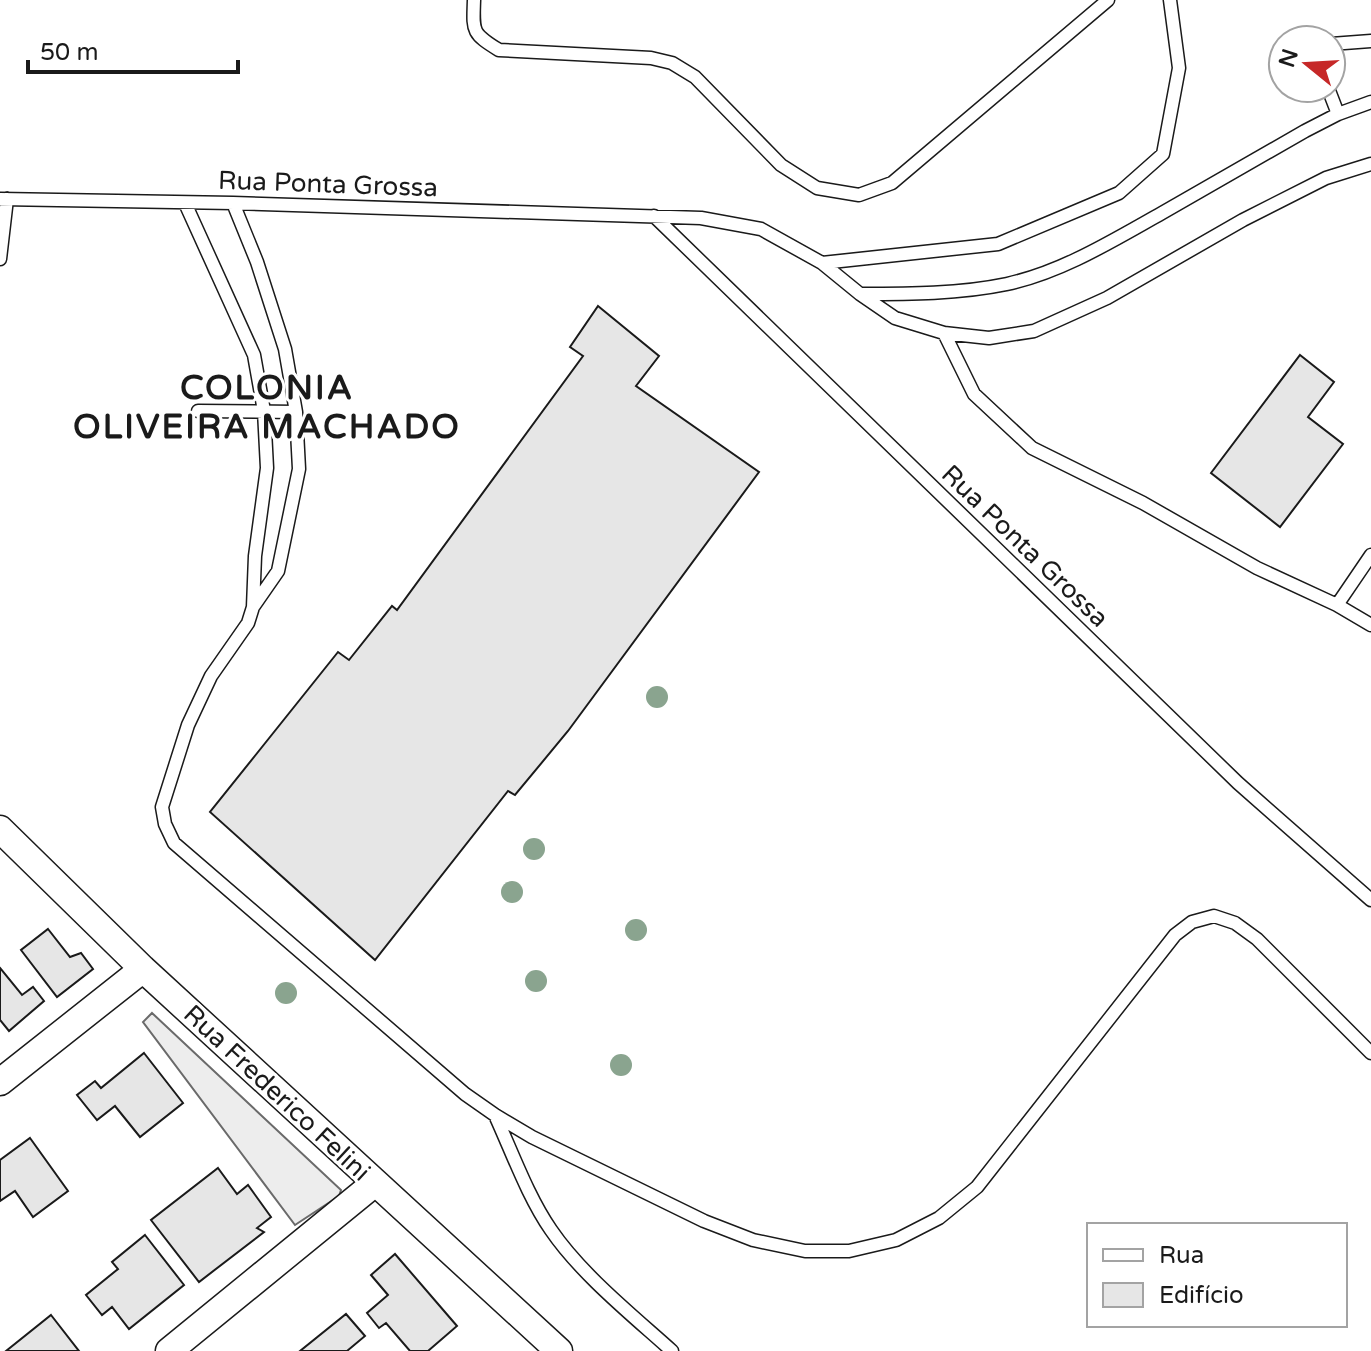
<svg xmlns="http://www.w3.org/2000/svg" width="1371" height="1351" font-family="'Varela Round',sans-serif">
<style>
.built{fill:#ededed;stroke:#6a6a6a;stroke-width:2}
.building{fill:#e6e6e6;stroke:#1a1a1a;stroke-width:2}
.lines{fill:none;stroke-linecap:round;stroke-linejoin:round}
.service-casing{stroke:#1a1a1a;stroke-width:15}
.minor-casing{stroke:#1a1a1a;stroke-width:29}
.service{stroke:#fff;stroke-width:12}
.minor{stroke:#fff;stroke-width:26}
.tree{fill:#8aa48f}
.labels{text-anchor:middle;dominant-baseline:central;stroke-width:6;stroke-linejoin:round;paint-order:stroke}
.street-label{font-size:26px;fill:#1a1a1a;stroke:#fff}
.district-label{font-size:34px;font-weight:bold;letter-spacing:2px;fill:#1a1a1a;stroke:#fff}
</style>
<rect width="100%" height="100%" fill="#fff"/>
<path class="built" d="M152,1013L341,1190L339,1196L295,1225L143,1022Z"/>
<path class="building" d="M598,306L659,356L636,386L759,472L568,731L515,795L508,791L375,960L210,812L338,652L349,660L392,606L397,610L583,356L570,347Z
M1300,355L1334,382L1308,417L1343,444L1280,527L1211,473Z
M48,929L70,957L81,953L93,969L57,997L21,950Z
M0,968L22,995L33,987L44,1001L9,1031L0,1020Z
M144,1053L183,1103L140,1137L115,1106L97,1120L77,1095L95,1081L101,1088Z
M30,1138L68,1191L33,1217L15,1191L0,1201V1160Z
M218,1168L237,1194L248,1185L271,1217L257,1228L264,1232L199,1282L151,1220Z
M145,1235L184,1285L129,1329L112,1307L102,1315L86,1295L118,1269L112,1262Z
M395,1254L457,1326L428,1351H410L386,1323L379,1328L367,1313L388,1295L371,1275Z
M346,1314L365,1336L347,1351H300Z
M51,1315L79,1351H6Z"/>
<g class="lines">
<g class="service-casing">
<path id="service" d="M474,0C473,31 471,33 499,50L651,58L672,63L695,77L781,165L817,188L859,195L892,183L1108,0
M1331,44L1371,41
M1328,88L1338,114
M0,199L233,203L701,218L761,229L822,263L860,294L895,318L944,333L989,338L1034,331L1107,298L1243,220L1326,178L1371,164
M185,203L254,355L264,411L267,468L255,556L253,607
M233,203L257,262L285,349L296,412L299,469L278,571L253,607L248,623L211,676L188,725L162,807L165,824L174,843L465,1094L495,1115L532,1137L704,1221L753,1240L805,1251H849L896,1240L939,1218L977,1187L1175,935L1192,922L1214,916L1235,923L1257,939L1371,1053
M654,216L1238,783L1371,900
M0,259L7,199
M822,263L998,244L1119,193L1163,154L1179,68L1170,0
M860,294C909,294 959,294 1007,284C1062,272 1112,241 1162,213C1209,186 1257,159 1305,131L1338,114L1371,102
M944,333L974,394L1032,448L1143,503L1257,568L1337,605L1371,625
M198,411L296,412
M1337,605L1371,555
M495,1115C512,1152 528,1197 551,1230C581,1274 632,1315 672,1351"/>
</g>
<g class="minor-casing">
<path id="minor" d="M0,829L143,969L559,1351
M0,1082L143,969
M169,1351L375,1183"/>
</g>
<use href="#service" class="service"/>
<use href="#minor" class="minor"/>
</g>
<g class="tree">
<circle cx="657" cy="697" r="11"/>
<circle cx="534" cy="849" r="11"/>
<circle cx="512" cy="892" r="11"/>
<circle cx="636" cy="930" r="11"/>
<circle cx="536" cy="981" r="11"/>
<circle cx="286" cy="993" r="11"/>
<circle cx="621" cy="1065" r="11"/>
</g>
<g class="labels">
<g class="street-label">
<text transform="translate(328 184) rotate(2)">Rua Ponta Grossa</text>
<text transform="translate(1025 546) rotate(44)">Rua Ponta Grossa</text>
<text transform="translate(277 1093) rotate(43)">Rua Frederico Felini</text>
</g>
<g class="district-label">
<text x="267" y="388">COLONIA<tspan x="267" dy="39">OLIVEIRA MACHADO</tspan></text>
</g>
</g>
<rect x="1087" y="1223" width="260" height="104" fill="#ffffff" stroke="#a3a3a3" stroke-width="2"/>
<rect x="1103" y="1249" width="40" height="12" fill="#ffffff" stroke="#a3a3a3" stroke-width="2"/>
<text x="1159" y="1263" font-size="24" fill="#1a1a1a">Rua</text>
<rect x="1103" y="1283" width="40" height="24" fill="#e6e6e6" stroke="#a3a3a3" stroke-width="2"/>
<text x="1159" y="1303" font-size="24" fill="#1a1a1a">Edifício</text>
<g transform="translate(1307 64) rotate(288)"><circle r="38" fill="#ffffff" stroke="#a3a3a3" stroke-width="2"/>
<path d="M0-6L14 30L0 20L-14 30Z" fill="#c62828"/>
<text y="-12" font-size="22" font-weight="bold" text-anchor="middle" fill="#1a1a1a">N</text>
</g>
<path d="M28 60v12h210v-12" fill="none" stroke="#1a1a1a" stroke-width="4"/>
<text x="40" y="60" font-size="24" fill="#1a1a1a" stroke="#ffffff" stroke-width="6" paint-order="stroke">50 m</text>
</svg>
